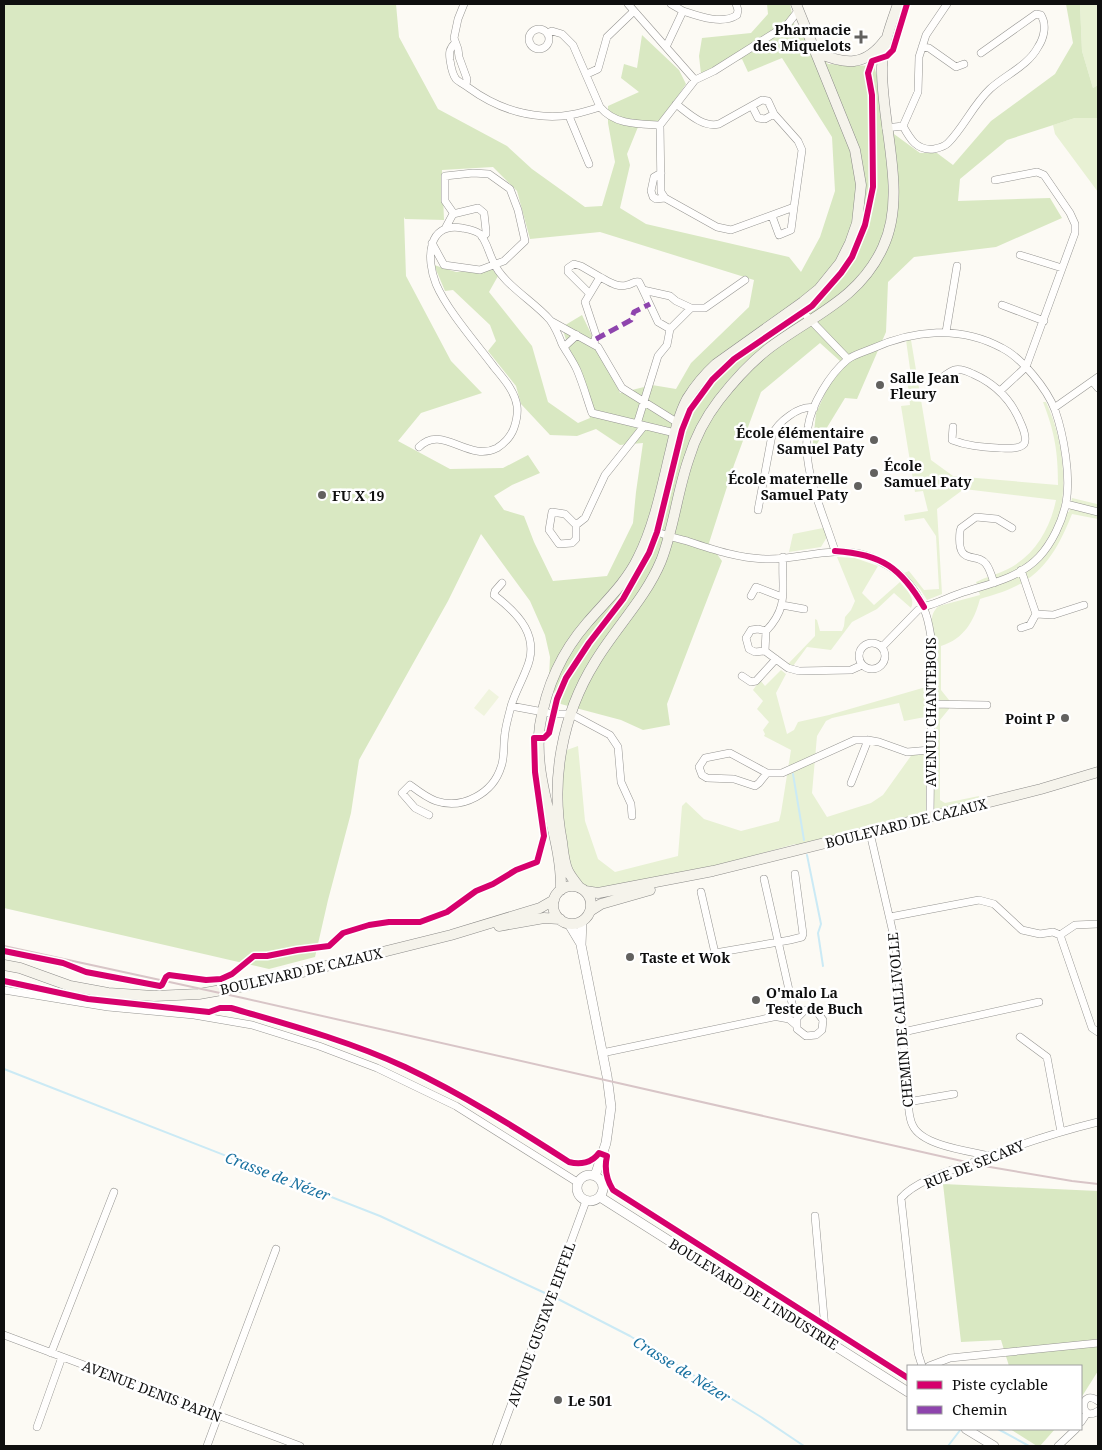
<svg xmlns="http://www.w3.org/2000/svg" width="1102" height="1450" font-family="'Noto Serif',serif">
<style>
.green{fill:#e8f1d4}
.forest{fill:#d9e8c2;fill-rule:evenodd}
.pitch{fill:#f0f4de}
.lines{fill:none;stroke-linecap:round;stroke-linejoin:round}
.stream{stroke:#cbeaf5;stroke-width:2}
.minor-casing{stroke:#969592;stroke-width:8}
.tertiary-casing{stroke:#969592;stroke-width:10}
.secondary-casing{stroke:#8c8b89;stroke-width:11}
.minor{stroke:#fffefd;stroke-width:7}
.tertiary{stroke:#fffefd;stroke-width:9}
.secondary{stroke:#f5f3eb;stroke-width:10}
.rail{stroke:#d8c5c7;stroke-width:2}
.quiet{stroke:#8e44ad;stroke-width:5;stroke-dasharray:10 5;stroke-linecap:butt}
.cycleway-casing{stroke:#fff;stroke-width:9}
.cycleway{stroke:#d6006c;stroke-width:6}
.poi-dot{fill:#62615f;stroke:#fff;stroke-width:2}
.labels{text-anchor:middle;dominant-baseline:central;stroke-width:5;stroke-linejoin:round;paint-order:stroke}
.poi-label{font-size:14px;font-weight:bold;fill:#0f0f0f;stroke:#fff;text-anchor:start}
.street-label{font-size:14px;fill:#0f0f0f;stroke:#fff}
.water-label{font-size:15px;font-style:italic;fill:#1971a0;stroke:#fff}
</style>
<rect width="100%" height="100%" fill="#fcfaf4"/>
<path class="green" d="M1080,4H1098V85L1093,88L1082,51Z
M1075,118H1098V192L1055,134L1053,125Z
M906,340H911L931,460L953,476L1058,485C1058,453 1055,433 1043,402H1046C1061,433 1067,475 1061,509L1069,512L1072,498L1097,504L1098,500V519L1072,514C1061,542 1046,572 1016,586C1005,592 992,595 980,599C974,621 964,639 941,646V690L949,700V709L940,720V800L945,803L979,796L978,802L939,811L934,809L933,802C934,751 935,700 934,649C934,635 926,615 939,606L980,595L976,582C986,577 998,574 1008,569C1035,555 1050,529 1056,500L964,489L937,509L942,594L927,600L920,589L904,573L909,571L924,590L939,589L936,536L924,518L905,521L904,515L928,511L923,491L915,492L901,406L910,405L907,377L911,376Z
M823,528L827,537L821,547L789,552L793,534Z
M837,557L855,558L878,566L862,593L874,605L900,582C906,590 916,598 911,608L894,593L877,609L852,622L831,650L807,647L793,666L788,664L815,636V619L817,620L820,631H842L844,626L845,617L851,610L855,601Z
M781,670L786,674L776,693L787,734L794,730L798,722L829,715L926,687L925,717L904,721L899,703L832,718L826,721L817,736L812,793L827,817L871,803L883,795L913,753L920,752L926,756L927,766L924,781L926,785V811L919,816L799,846L795,844L709,868L597,890L585,887L571,871L563,827L561,783L564,751L578,746L585,821L598,859L615,872L678,856L682,806L686,802L704,819L741,831L779,821L781,813L791,750L764,736L765,734L763,730L769,722L757,709L763,701L753,690L760,680L765,686Z"/>
<path class="forest" d="M4,4H396L399,37L438,109L507,146L532,169L585,207L602,206L615,162L608,123V106L639,92L621,78L624,64L637,68L642,35L679,70L686,84L660,122L638,127L627,154L630,165L620,208L646,224L789,257L801,272L820,237L835,191L832,137L782,58L748,72L742,59L701,74L699,56L702,38L751,33L768,14L767,4H790L795,28L828,64L874,66L894,134L920,153H937L953,165L991,121L1055,74L1073,43L1066,4H1080L1082,51L1093,88L1098,85V118H1075L1007,140L960,179L958,201L1050,198L1062,218L996,247L914,257L888,282L886,332L857,399L845,398L812,452L816,413L840,361L820,343L761,392L734,465L709,543L722,561L667,704L670,725L643,730L621,720L557,703V699L549,678L550,657L545,635L530,601L481,534L448,601L359,760L351,813L328,900L315,957L269,969L4,908ZM493,167L517,191L530,239L600,232L754,280L749,307L691,363L676,389L652,385L620,393L582,315L562,327L590,418L578,423L548,402L532,346L489,292L498,276L492,269L456,272L434,265L445,291L453,290L490,325L496,341L488,351L516,386L521,404L550,435L577,436L596,429L620,445L643,443L636,492L633,523L607,576L553,581L534,542L524,516L504,510L494,496L512,485L540,473L528,455L503,468L450,469L398,441L421,413L482,393L451,361L406,276L404,217L405,219L444,220L442,170Z
M943,1184L1098,1191V1371L1081,1398V1366H1009L1001,1340L961,1342Z
M1010,1429H1055L1040,1446H1037Z"/>
<path class="pitch" d="M489,689L499,697L484,716L474,708Z"/>
<g class="lines">
<path class="stream" d="M793,774L804,840
M807,855L821,924L818,933L823,966
M4,1069L380,1216L547,1294
M556,1298L630,1336L761,1417L804,1446
M998,1429L1029,1446
M948,1446L961,1429"/>
<g class="minor-casing">
<path id="minor" d="M464,4L458,19L454,38L458,49L459,57L467,79L466,85
M628,4L695,80
M671,4L683,11
M529 39a10 10 0 1 1 20 0a10 10 0 1 1-20 0Z
M547,33L552,31L562,34L573,45L600,107C615,125 638,124 660,125
M455,43C449,49 449,53 450,60C451,66 452,74 456,79C459,82 465,85 469,88C491,104 515,114 543,116C564,118 581,113 600,107
M666,47L683,11C698,16 722,25 737,15L738,10L736,4
M922,47L929,48L956,67L964,64
M587,74L598,69L607,37L634,11
M676,104C688,113 703,128 719,124L762,100L768,101L774,114L798,141L802,150L794,207L731,230L717,227L665,198L661,192L660,125L695,80L714,71L787,25L798,11
M752,106L758,118L765,119L774,114
M569,116L589,164
M903,126L918,92L919,57L926,35L947,4
M886,128L903,126C910,139 917,151 934,149C939,148 944,147 948,143C964,127 973,105 990,89C1005,75 1028,66 1038,47C1044,38 1047,25 1041,15L1036,14L981,53
M661,173L654,177L651,191L653,197L656,199L665,198
M995,180L1037,172L1044,175L1070,213L1075,224V233L1026,367L1000,391
M772,216L779,235L791,230L794,207
M446,227L453,214L478,208L484,213L486,231V234L482,237
M432,243L444,265L480,270L504,261L525,241L518,210L510,189L489,174L473,173L445,176V201L454,214
M1020,255L1062,268
M643,290L658,322L670,329
M589,293L568,272V268L574,264L581,266L600,277
M1002,305L1044,321
M797,306L848,359
M551,321L598,347L622,388L678,423
M946,332L957,266
M594,344L596,335L585,302L600,277C608,281 617,288 627,285C633,284 633,281 639,282L643,290L670,296L676,301L691,308
M564,347L577,335
M944,376C947,374 951,371 954,370C960,368 967,371 973,374C996,384 1013,402 1022,426C1024,431 1027,439 1024,444C1019,450 1004,448 998,448C982,447 967,446 952,440L953,427
M1093,382L1098,388
M1054,408L1098,377
M637,424L658,356L667,345L670,329L691,308H705L745,280
M419,447C442,423 468,463 497,448C505,443 511,436 514,428C516,422 518,413 517,406C515,391 503,378 494,367C476,343 447,310 436,284C426,259 427,222 462,228C467,229 475,230 480,234C486,240 489,253 493,261C502,284 534,301 550,320C555,327 559,336 562,344C567,353 573,361 577,370C583,384 587,399 592,413L675,433
M1066,504L1098,512
M758,510L772,435C778,422 799,405 814,408
M552,512L565,514L576,525V539L572,543L559,544L549,530Z
M576,525L585,518L605,475L644,426
M651,529C662,535 675,538 687,541C714,550 741,559 769,559C791,559 812,553 834,552C873,549 910,573 924,609C929,620 930,632 932,643L930,818
M835,551C823,512 801,470 808,427C811,405 830,374 847,360C853,355 864,352 871,349C913,330 960,325 1002,348C1022,358 1047,389 1055,410C1064,436 1071,477 1066,503C1062,522 1052,543 1039,557C1018,579 988,584 961,593C949,597 938,603 926,606L918,610L882,647
M783,557C781,589 790,606 766,631L765,651L788,668L799,671L851,670L862,665
M1021,570L1036,614L1030,625L1021,628
M502,583L495,591L494,595C519,614 541,637 526,670C521,683 515,693 511,706
M994,583C992,577 990,569 986,564C977,551 956,568 960,531L961,528L976,517L997,519L1012,528
M751,596L756,587L782,597
M782,605L804,609
M1036,614L1053,615L1084,605
M859 656a13 13 0 1 1 26 0a13 13 0 1 1-26 0Z
M765,651L755,652L749,649L746,638L751,630L758,629L766,631
M742,676L751,682L756,681L776,659
M930,704L987,705
M767,773L730,753L705,758L699,767L702,775L707,778L734,779L755,786L759,783L767,773H782L855,740H868L879,742L907,752L930,750
M851,783L868,740
M429,815L415,808L402,793L410,785C418,791 427,798 436,801C463,810 493,793 501,767C505,757 503,744 505,733C506,724 509,715 511,706L554,714H571L610,735L618,747L621,782L631,804L632,816
M870,833L896,946L908,1102C909,1110 909,1119 913,1126C923,1146 969,1151 990,1156
M764,879L794,1012
M701,892L715,953L790,940L802,937L803,934L795,874
M890,917L979,900L994,904L1022,930L1040,934L1053,932L1060,935L1092,1028L1098,1032
M1060,935L1075,925L1098,924
M4,990L108,1007L194,1015L252,1025L319,1046L377,1068L456,1106L577,1182
M778,1017L789,1019L796,1025
M903,1032L1039,1002
M1020,1037L1047,1057L1061,1132
M602,1053L807,1010L817,1012L823,1020L822,1030L816,1035L806,1036L797,1029V1018L804,1011
M908,1102L954,1094
M815,1216L826,1340
M4,1335L300,1446
M51,1353L114,1192
M922,1366L918,1353L901,1198C915,1182 946,1172 966,1165C1009,1148 1053,1133 1098,1122
M929,1366L950,1358L1098,1343
M1098,1401C1079,1387 1079,1424 1098,1411
M214,1414L276,1249
M1081,1422L1087,1413
M37,1427L62,1357
M207,1446L218,1416
M496,1446L586,1201
M1058,1446L1076,1429"/>
</g>
<g class="tertiary-casing">
<path id="tertiary" d="M582,921L581,945L607,1076L611,1107L606,1143L595,1176
M569,924L581,944
M577 1188a13 13 0 1 1 26 0a13 13 0 1 1-26 0Z
M600,1197L908,1392
M966,1429L994,1446"/>
</g>
<g class="secondary-casing">
<path id="secondary" d="M816,52C845,65 865,67 885,40
M553 905a19 19 0 1 1 38 0a19 19 0 1 1-38 0Z
M580,888C576,883 571,877 568,871C564,863 563,851 562,842C550,781 562,715 595,662C616,627 645,599 661,561C674,528 677,492 689,458C695,438 706,417 719,400C733,382 749,364 768,349C811,316 859,300 883,247C908,194 881,125 882,67C883,45 891,24 898,4
M561,890C562,834 532,782 540,725C546,687 561,653 587,623C605,602 626,583 638,558C655,524 662,486 671,449C675,432 679,414 687,399C695,386 705,374 716,364L803,302L819,289L840,263L850,243L857,223L861,185L855,150L796,4
M585,891L598,893L713,871L1041,789L1098,772
M590,911L601,904L650,890
M499,926L544,918L560,919
M4,965L20,968L70,986L108,993L154,996L199,994L250,985L451,935L540,908L554,900"/>
</g>
<use href="#minor" class="minor"/>
<use href="#tertiary" class="tertiary"/>
<use href="#secondary" class="secondary"/>
<path class="rail" d="M4,946L243,998L984,1166L1072,1181L1098,1184"/>
<path class="quiet" d="M596,339L631,320L634,312L650,304"/>
<g class="cycleway-casing">
<path id="cycleway" d="M835,551C882,554 901,568 924,607
M4,951L63,963L86,972L160,986L162,985L166,977L169,975L206,980L221,979L232,974L254,956H267L297,950L329,946L343,933L369,925L389,922H420L447,912L476,891L493,884L516,870L537,862L544,836L535,772L534,738H544L549,733L557,699L566,678L589,643L623,599L649,553L657,532L682,430L690,410L712,380L734,359L812,306L841,273L852,257L865,225L873,187L872,95L868,73L872,61L887,56L893,50L907,4
M4,981L88,999L209,1012L220,1008H231C290,1025 349,1041 405,1067C462,1094 516,1128 569,1162C580,1165 592,1163 599,1153L607,1156C604,1169 606,1179 613,1190L908,1378"/>
</g>
<use href="#cycleway" class="cycleway"/>
</g>
<g class="poi-dot">
<path d="M858.5 29.5h5v5h5v5h-5v5h-5v-5h-5v-5h5z"/>
<circle cx="880" cy="385" r="5"/>
<circle cx="874" cy="440" r="5"/>
<circle cx="874" cy="473" r="5"/>
<circle cx="858" cy="486" r="5"/>
<circle cx="322" cy="495" r="5"/>
<circle cx="1065" cy="718" r="5"/>
<circle cx="630" cy="957" r="5"/>
<circle cx="756" cy="1000" r="5"/>
<circle cx="558" cy="1400" r="5"/>
</g>
<g class="labels">
<g class="poi-label">
<text x="851" y="29" text-anchor="end">Pharmacie<tspan x="851" dy="16">des Miquelots</tspan></text>
<text x="890" y="377">Salle Jean<tspan x="890" dy="16">Fleury</tspan></text>
<text x="864" y="432" text-anchor="end">École élémentaire<tspan x="864" dy="16">Samuel Paty</tspan></text>
<text x="884" y="465">École<tspan x="884" dy="16">Samuel Paty</tspan></text>
<text x="848" y="478" text-anchor="end">École maternelle<tspan x="848" dy="16">Samuel Paty</tspan></text>
<text x="332" y="495">FU X 19</text>
<text x="1055" y="718" text-anchor="end">Point P</text>
<text x="640" y="957">Taste et Wok</text>
<text x="766" y="992">O'malo La<tspan x="766" dy="16">Teste de Buch</tspan></text>
<text x="568" y="1400">Le 501</text>
</g>
<g class="street-label">
<text transform="translate(930 712) rotate(-90)">AVENUE CHANTEBOIS</text>
<text transform="translate(906 823) rotate(-14)">BOULEVARD DE CAZAUX</text>
<text transform="translate(301 971) rotate(-13)">BOULEVARD DE CAZAUX</text>
<text transform="translate(900 1020) rotate(-95)">CHEMIN DE CAILLIVOLLE</text>
<text transform="translate(974 1164) rotate(-22)">RUE DE SECARY</text>
<text transform="translate(754 1294) rotate(32)">BOULEVARD DE L'INDUSTRIE</text>
<text transform="translate(541 1324) rotate(-70)">AVENUE GUSTAVE EIFFEL</text>
<text transform="translate(152 1391) rotate(21)">AVENUE DENIS PAPIN</text>
</g>
<g class="water-label">
<text transform="translate(278 1176) rotate(21)">Crasse de Nézer</text>
<text transform="translate(682 1369) rotate(32)">Crasse de Nézer</text>
</g>
</g>
<rect width="1102" height="1450" fill="none" stroke="#0f0f0f" stroke-width="10"/>
<rect x="907" y="1365" width="175" height="65" fill="#ffffff" stroke="#9f9f9f"/>
<rect x="917" y="1381" width="25" height="8" fill="#d6006c" stroke="#9f9f9f"/>
<text x="952" y="1390" font-size="15" fill="#0f0f0f">Piste cyclable</text>
<rect x="917" y="1406" width="25" height="8" fill="#8e44ad" stroke="#9f9f9f"/>
<text x="952" y="1415" font-size="15" fill="#0f0f0f">Chemin</text>
</svg>
